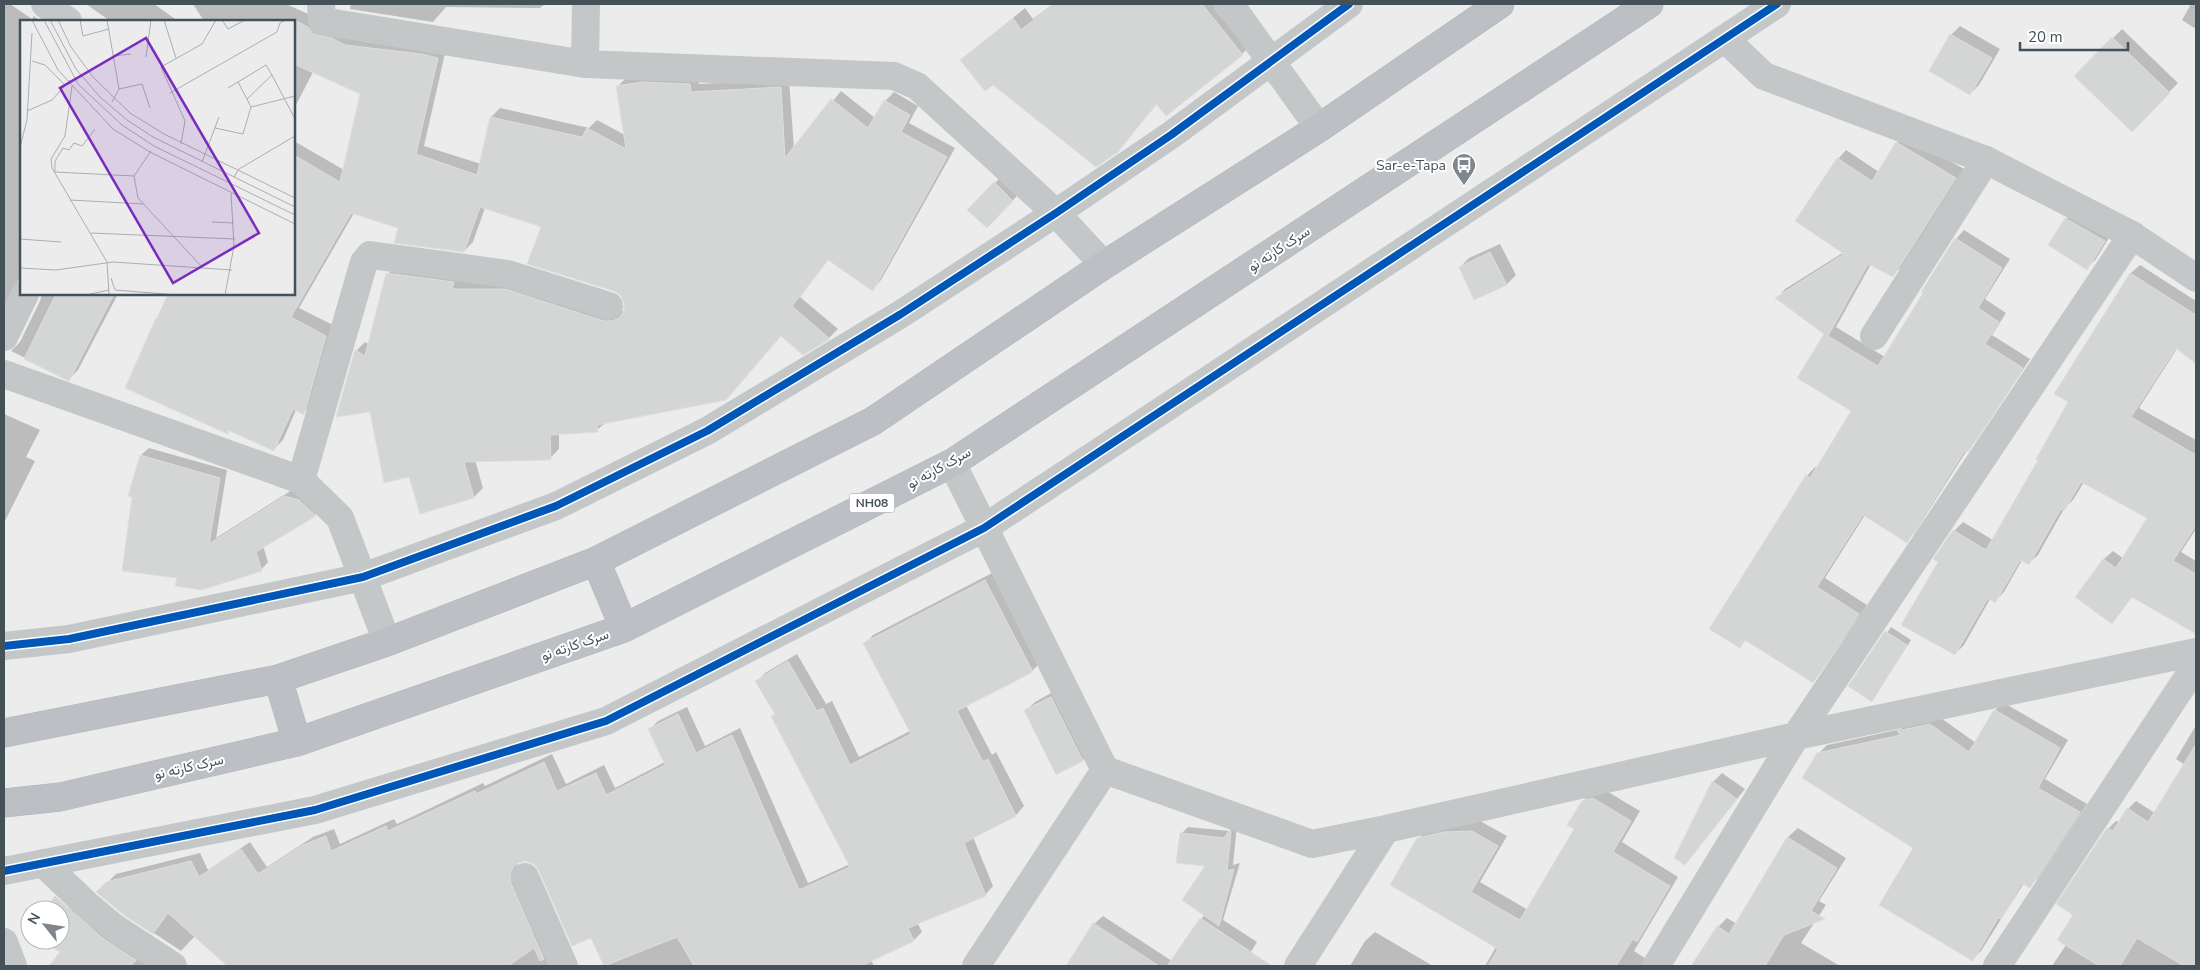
<svg xmlns="http://www.w3.org/2000/svg" width="2200" height="970" font-family="'Nunito Sans',Vazirmatn,sans-serif">
<style>
.shadow{fill:#0003}
.building{fill:#d4d5d5;stroke:#dededf}
.lines{fill:none;stroke-linecap:round;stroke-linejoin:round}
.trunk-casing{stroke:#b2b7bb;stroke-width:29}
.minor{stroke:#c4c7c8;stroke-width:28}
.tertiary{stroke:#c4c7c8;stroke-width:28}
.trunk{stroke:#bcc0c4;stroke-width:28}
.cycleway-casing{stroke:#fff;stroke-width:11}
.cycleway{stroke:#0057b8;stroke-width:8}
.labels{text-anchor:middle;dominant-baseline:central;stroke-width:4;stroke-linejoin:round;paint-order:stroke}
.shield{fill:#fff;stroke:#7d858a;stroke-width:1}
.shield-label{font-size:12px;font-weight:bold;fill:#455158}
.poi-label{font-size:14px;fill:#455158;stroke:#fff;text-anchor:end}
.street-label{font-size:14px;fill:#455158;stroke:#fff}
.inset-road{fill:none;stroke:#aaaeb1;stroke-width:1}
.view{fill:#7b2cbf;fill-opacity:0.15;stroke:#7b2cbf;stroke-width:2.5}
.inset-edge{fill:none;stroke:#455158;stroke-width:2.5}
</style>
<rect width="100%" height="100%" fill="#edecec"/>
<path class="shadow" d="M4,4H10L32,19L34,16L40,21H21V278L19,279L4,309Z
M86,4H154L178,21H110Z
M193,4H286L317,18L446,49L424,146L481,164L491,117L500,108L589,128L597,120L625,135L618,86L627,77L698,75L699,84L789,79L794,149L841,91L875,118L885,101L894,92L918,106L909,123L955,148L881,280L873,289L829,259L800,297L838,329L829,338L803,353L781,335L605,423L597,430L559,433V449L550,458L475,460L483,488L474,497L410,476L371,410L356,351L365,342L370,345L388,274L397,265L514,281L614,312L625,311L626,303L622,295L542,226L485,208L473,242L464,251L399,227L354,213L299,308L335,326L312,404L303,413L296,410L283,440L274,449L230,429L227,432L127,387L168,294H239L264,307L272,294H294V141L344,170L361,94L313,72L294,109V21H204Z
M351,4H545L540,8L446,7L433,22L350,9Z
M1053,4H1223L1254,42L1242,54L1166,115L1157,104L1118,151L962,60L1025,8L1033,19Z
M2191,4H2196V29L2182,20Z
M1960,26L2000,49L1979,85L1970,94L1951,35Z
M2122,29L2178,83L2132,130L2076,76Z
M1905,135L1964,169L1902,267L1893,275L1871,264L1836,327L1885,357L1956,239L1964,230L2010,259L1985,299L2006,313L1992,335L2030,359L1976,441L1967,450L1915,532L1907,541L1865,515L1825,578L1867,605L1821,672L1813,681L1747,639L1740,646L1807,476L1815,467L1817,468L1853,411L1825,334L1777,298L1785,289L1844,252L1838,159L1846,150L1879,172L1897,143Z
M999,179L1017,196L987,227L969,210Z
M2075,210L2113,231L2096,259L2087,268L2066,219Z
M1500,244L1516,275L1507,284L1475,299L1460,267L1469,258Z
M2140,265L2196,301V311L2193,316L2196,319L2139,408L2196,440V529L2181,552L2196,561V628L2193,631L2133,596L2112,622L2077,597L2104,559L2113,551L2123,558L2149,518L2084,482L2073,500L2064,509L2038,555L2029,563L2022,560L2004,592L1995,601L1990,599L1964,645L1955,654L1939,561L1954,531L1963,522L1993,540L2039,459L2070,401L2056,393L2131,273Z
M42,294H118L78,370L69,379L11,351L20,342L40,301Z
M4,414L40,430L26,457L35,461L4,523Z
M149,448L227,470L216,538L292,490L322,508L315,515L263,546L268,562L261,570L178,576L133,496L130,495L141,455Z
M994,572L1040,663L1032,671L966,705L992,755L996,752L1024,806L1016,815L973,837L993,886L985,895L917,922L922,932L914,940L871,960L874,966H605L591,936L535,863L526,860L519,861L517,866L552,966H266L256,951L242,966H229L195,936L181,951L125,914L98,892L116,874L200,853L208,870L250,842L267,867L313,837L334,829L340,844L394,819L397,824L483,783L485,786L552,754L566,784L604,765L615,788L665,762L650,729L658,721L687,707L705,746L740,728L808,883L850,864L772,716L776,713L757,681L765,673L797,654L826,704L832,701L859,757L910,731L865,644L873,635Z
M1891,627L1911,640L1872,701L1850,686Z
M1060,688L1091,751L1083,760L1026,710L1035,702Z
M2004,703L2068,740L2045,779L2087,804L2038,878L2030,886L2024,883L1981,951L1973,959L1915,847L1818,754L1827,745L1901,729L1907,724L1938,716L1976,743L1994,711Z
M2196,725V966H2052L2066,945L2075,914L2108,829L2116,821L2120,822L2128,809L2136,801L2155,813L2185,765L2176,759Z
M1722,773L1745,789L1685,863L1713,782Z
M1603,789L1640,811L1622,842L1678,877L1634,951L1651,962L1654,966H1485L1496,947L1418,839L1428,829L1480,821L1507,836L1480,882L1528,910L1576,829L1583,801L1593,792Z
M1237,825L1233,865L1240,863L1223,920L1257,942L1242,966H1067L1094,924L1103,916L1172,961L1205,914L1207,865L1181,834L1188,827L1230,831Z
M1798,828L1846,858L1819,901L1826,905L1801,943L1840,966H1693L1718,927L1727,918L1737,924L1788,837Z
M72,904L155,966H69L57,958L61,951L53,940H60V921Z
M1375,932L1433,966H1350L1365,941Z"/>
<path class="building" d="M1054,4H1202L1243,55L1166,116L1156,104L1118,152L1096,167L993,85L985,91L960,60L1013,18L1021,30Z
M294,20L308,27L313,34L332,38L345,45L422,54L438,58L416,154L477,175L490,117L582,137L587,128L626,149L616,86L642,82L690,84L691,92L781,87L785,158L831,99L868,128L884,100L910,115L901,132L947,157L873,291L828,260L792,306L830,339L803,355L781,336L726,400L597,425L598,432L550,435L551,460L464,462L474,498L420,514L409,477L384,483L370,412L336,417L355,350L365,356L386,273L454,282L452,289H505L604,321H612L619,318L624,311V303L621,296L614,291L527,264L541,227L480,207L464,252L394,243L398,228L351,213L291,317L326,336L304,415L293,409L274,451L228,430V434L125,388L156,318L158,319L169,294H294V155L340,182L360,94L294,64Z
M1950,34L1992,58L1970,95L1929,71Z
M2112,37L2170,93L2132,132L2074,76Z
M1896,142L1956,178L1893,277L1868,264L1828,336L1878,366L1923,293L1921,292L1955,238L2002,268L1978,308L1999,322L1985,344L2023,368L1968,452L1965,450L1907,543L1863,515L1817,587L1859,614L1813,683L1745,640L1740,648L1709,629L1806,475L1810,478L1851,411L1797,378L1824,334L1775,298L1844,254L1795,221L1837,158L1872,181Z
M994,182L1013,201L987,228L967,210Z
M2065,218L2105,241L2087,270L2048,245Z
M1490,252L1507,285L1474,300L1459,267Z
M2130,273L2196,315V364L2176,348L2131,417L2196,455V525L2173,561L2196,574V634L2132,597L2112,624L2075,597L2103,559L2116,568L2147,518L2081,482L2064,511L2061,509L2029,565L2020,560L1995,603L1988,598L1955,655L1901,625L1938,562L1933,559L1953,530L1986,550L2038,460L2036,459L2068,402L2054,394Z
M56,294H114L69,381L24,359Z
M140,455L220,478L209,544L285,496L299,500L316,516L256,552L262,571L202,590L175,586L177,578L122,571L132,497L128,496Z
M985,580L1033,672L957,711L983,762L988,759L1016,816L964,843L986,896L908,928L914,941L861,966H694L677,937L604,966L591,938L572,946L539,871L534,864L526,861L518,863L513,867L510,875L511,883L544,959L540,961L534,948L508,966H227L168,913L153,934L124,915L96,892L106,882L191,861L199,877L241,849L258,874L303,845L326,836L331,851L386,826L388,831L475,791L476,794L544,762L557,791L596,773L606,795L665,765L648,729L678,714L696,753L732,735L799,890L850,867L771,716L775,714L755,681L788,661L817,711L823,708L850,765L911,734L863,643Z
M1885,631L1907,645L1872,702L1848,686Z
M1051,697L1083,761L1056,775L1024,710Z
M1995,710L2060,748L2038,788L2080,812L2030,888L2022,883L2001,919L1998,918L1973,961L1879,905L1913,848L1802,778L1817,753L1901,735L1897,731L1930,724L1969,752L1993,711Z
M2196,744V966H2184L2137,938L2120,966H2099L2057,940L2073,915L2056,904L2107,828L2113,831L2127,808L2148,822Z
M1712,781L1737,799L1685,865L1674,858Z
M1593,798L1631,821L1613,852L1670,886L1637,942L1633,939L1616,966H1488L1498,949L1390,885L1417,838L1444,832L1472,831L1498,846L1471,892L1520,920L1574,829L1567,825L1582,801Z
M1229,831L1231,832L1227,871L1234,869L1219,926L1182,900L1205,866L1176,863L1180,833L1224,838Z
M1787,837L1837,868L1811,911L1825,919L1784,935L1765,966H1691L1717,926L1729,934Z
M55,896L105,940L136,960L131,966H49L60,952L50,946L53,941L51,940H60V910H45Z
M1200,918L1272,966H1167Z
M1093,923L1159,966H1066Z"/>
<g class="lines">
<g class="trunk-casing">
<path id="trunk" d="M596,561L624,628
M278,679L297,742
M4,733L278,679L387,642L596,561L873,421L1104,265L1319,128L1500,4
M4,803L60,797L297,742L624,628L952,463L1649,4"/>
</g>
<path class="minor" d="M45,4L68,21
M321,4L322,21L585,64L894,76L917,86L1056,213L1104,265
M1227,4L1237,14L1319,128
M585,64L586,4
M1874,336L1986,160
M4,337L25,294
M4,374L301,480L340,518L387,642
M952,463L1105,770L1312,844L1386,829L1796,736L2196,652
M301,480L364,262L370,255L508,274L609,306
M4,646L69,639L363,577L556,506L707,431L901,314L1056,213L1171,135L1349,4
M43,863L87,905L115,928L173,966
M4,871L315,810L606,721L984,528L1777,4
M525,877L564,966
M4,942L13,966
M976,966L1105,770
M1298,966L1386,829
M1656,966L1796,736L2132,235
M1997,966L2196,665"/>
<path class="tertiary" d="M1725,39L1764,76L1986,160L2132,235L2196,278"/>
<use href="#trunk" class="trunk"/>
<g class="cycleway-casing">
<path id="cycleway" d="M4,646L69,639L363,577L556,506L707,431L901,314L1056,213L1171,135L1349,4
M4,871L315,810L606,721L984,528L1777,4"/>
</g>
<use href="#cycleway" class="cycleway"/>
</g>
<defs>
<g id="bus-pin" transform="scale(1.25)"><path d="M0 17L-7.5 6A9.5 9.5 0 1 1 7.5 6Z" fill="#80878c" stroke="#fff"/><path d="M-5-6H5V4H4V6H2V4H-2V6H-4V4H-5ZM-3.5-4V0h7V-4ZM-3.5 1.2v1.5H-2V1.2ZM2 1.2v1.5H3.5V1.2Z" fill="#fff"/></g>
</defs>
<g fill-rule="evenodd">
<use href="#bus-pin" x="1464" y="165"/>
</g>
<g class="labels">
<rect class="shield" x="849.5" y="493.5" width="45" height="19" rx="4"/>
<g class="shield-label">
<text x="872" y="503">NH08</text>
</g>
<g class="poi-label">
<text x="1446" y="165">Sar-e-Tapa</text>
</g>
<g class="street-label">
<text transform="translate(1279 249) rotate(-33)">سرک کارته نو</text>
<text transform="translate(939 468) rotate(-29)">سرک کارته نو</text>
<text transform="translate(575 645) rotate(-19)">سرک کارته نو</text>
<text transform="translate(189 767) rotate(-13)">سرک کارته نو</text>
</g>
</g>
<g transform="translate(20 20)">
<rect width="275" height="275" fill="#edecec"/>
<path class="inset-road" d="M12,0L38,50L93,109L130,132L275,204M24,0L58,64L102,105L134,126L275,195M30,0L56,49L80,77L107,100L133,117L275,187M38,0L51,27L73,57L110,93L144,114L275,178M60,0L63,16L89,9M87,0L99,69L92,82M144,0L156,38M202,0L208,9L225,0M93,36L111,34M126,37L131,0M12,41L25,45L44,64M252,55L275,99M218,62L246,45L252,55L227,79M52,66L45,116L31,139L32,148L87,242L89,275M208,68L218,62L231,87M99,69L122,64L130,88M150,73L257,12L260,3L265,0M7,91L32,80L50,60M195,108L223,114L231,87L275,76M75,109L62,126L54,123L49,130L43,128L35,141V152L114,156M161,124L165,101L141,47L182,24L196,0M0,127L7,100L12,13M131,131L114,156L118,178L182,247M182,142L199,97M214,157L219,149L275,116M50,180L123,184M192,202L214,203M71,213L215,219M0,219L41,222M0,248L36,250L93,242L212,250M91,258L95,270L158,275M66,275L89,270M205,275L214,226L211,173"/>
<path class="view" d="M126,18L239,213L153,263L40,68Z"/>
<rect width="275" height="275" class="inset-edge"/>
</g>
<rect width="2200" height="970" fill="none" stroke="#455158" stroke-width="10"/>
<g transform="translate(45 925) rotate(300)"><circle r="24" fill="#ffffff" stroke="#b5b9bc"/>
<path d="M0-4L9 19L0 12L-9 19Z" fill="#80878c"/>
<text y="-8" font-size="14" font-weight="bold" text-anchor="middle" fill="#455158">N</text>
</g>
<path d="M2020 42v8h108v-8" fill="none" stroke="#455158" stroke-width="2.5"/>
<text x="2028" y="42" font-size="15" fill="#455158" stroke="#ffffff" stroke-width="4" paint-order="stroke">20 m</text>
</svg>
